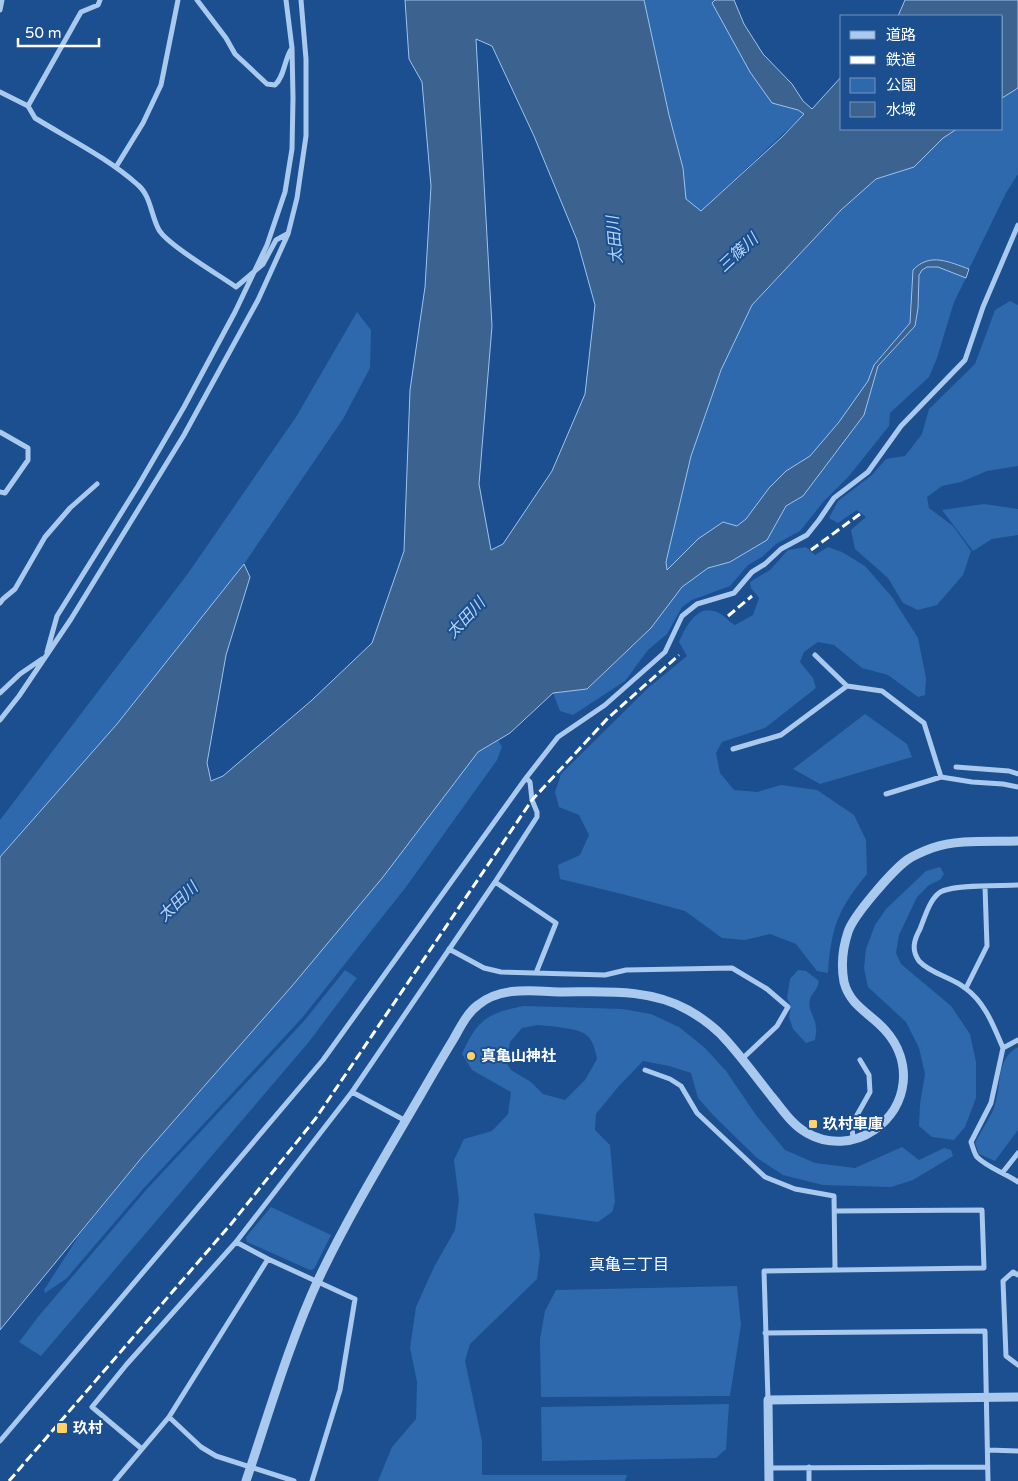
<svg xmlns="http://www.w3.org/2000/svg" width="1018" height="1481" font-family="'Varela Round','Noto Sans JP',sans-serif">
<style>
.green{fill:#2e69ad;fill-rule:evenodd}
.water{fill:#3c6290;stroke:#9cc4f0;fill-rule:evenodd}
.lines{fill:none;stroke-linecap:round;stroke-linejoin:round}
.minor{stroke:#a9c9ee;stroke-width:5}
.tertiary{stroke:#a9c9ee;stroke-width:9}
.rail{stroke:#fff;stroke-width:3;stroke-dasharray:9 4;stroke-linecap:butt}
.poi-dot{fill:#ffd166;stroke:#1b4f8f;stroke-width:2}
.labels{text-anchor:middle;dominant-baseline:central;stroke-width:4;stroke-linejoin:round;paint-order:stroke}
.poi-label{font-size:15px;font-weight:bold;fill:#fff;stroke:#1b4f8f;text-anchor:start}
.water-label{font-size:16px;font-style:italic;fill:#b5d3f5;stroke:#1b4f8f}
.neighbourhood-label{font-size:16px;fill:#fff;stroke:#1b4f8f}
</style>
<rect width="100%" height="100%" fill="#1b4f8f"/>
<path class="green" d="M644,0H715L712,3L750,72L772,102L798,110L804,114L701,211L686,200L683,168L669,115Z
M1018,88V174L1006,193L969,269L944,260L913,270L910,323L874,365L868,381L839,422L810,456L786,471L769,488L746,519L737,526L723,522L698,539L667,571L666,562L691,456L721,370L752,305L841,210L876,179L914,167L943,138L957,129H1002V98Z
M927,267H938L966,278L954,302L937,358L929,377L890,413L889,426L849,476L824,501L800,531L776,544L762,557L748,565L730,586L692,600L682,607L667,634L648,650L625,681L573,715L560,711L553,693L587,689L651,628L682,587L708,568L730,562L767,540L786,506L803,496L864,415L878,366L915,326L918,308L919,275L922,270Z
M1010,301L1018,305V466L987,471L961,482L942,486L927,497L929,508L953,526L971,551L963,575L937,605L918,610L903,603L888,578L855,549L851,530L866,517L857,510L838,523L829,518L838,501L872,475L886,459L905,456L922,434L929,409L975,364L995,310Z
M357,312L371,330L370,368L343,419L244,564L117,724L0,857V820L189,572L296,417Z
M984,504L1018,509V535L992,539L973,551L942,510Z
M806,547L815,555L828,547L842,552L865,566L892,597L918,638L926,678L925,695L918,697L888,675L862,668L834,645L818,642L804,652L800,662L813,678L816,688L765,728L722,742L716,753L720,773L734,790L757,792L781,785L817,790L854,815L866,840L867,874C838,909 831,928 828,973L817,971L796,944L770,934L745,940L722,938L685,911L622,894L560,879L558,865L580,855L589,835L579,815L559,807L555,792L561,774L648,688L687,656L679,642C686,626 698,602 719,613C725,616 729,622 735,625L753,615L759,598L751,588L750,582L770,570L788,550Z
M865,714L907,744L912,757L820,784L793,769Z
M498,740L502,747L497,760L406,887L302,1018L144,1188L66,1279L45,1293L44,1290L80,1234L143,1156L292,986L383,877L478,752Z
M940,867L944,874L940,880L929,885L917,897L899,935L896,953L901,964L951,1006L970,1034L976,1062V1098L965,1127L954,1140L932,1137L919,1126L920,1104L925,1074L919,1048L906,1022L868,987L864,968L866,949L875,925L886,909L926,871Z
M345,970L357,978L308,1043L41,1356L19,1342L38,1317L146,1190L304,1021Z
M798,970L806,971L819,981C817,991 812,993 810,999C807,1010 816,1018 816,1028C817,1032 815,1036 815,1040L806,1043L793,1029L789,1017L791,1006L787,998L790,979Z
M524,1006L622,1009L651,1014L679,1027L705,1048L726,1071L756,1115L785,1150L815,1163L855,1168L902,1147L919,1160L944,1148L951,1150L953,1156L913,1180L891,1187L823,1185L783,1175L757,1158L713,1115L698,1098L691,1073L669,1066L643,1061L618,1087L596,1114L595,1130L610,1145L615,1202L612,1212L598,1222L534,1213L540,1255L537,1279L470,1344L465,1361L482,1441V1475H627L625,1481H378L392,1447L416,1419L417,1382L410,1348L416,1307L434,1267L455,1230L459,1200L454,1160L464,1139L492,1131L508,1114L511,1092L472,1070L462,1054C477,1020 487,1013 524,1006ZM538,1025C549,1026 577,1028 585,1034C593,1039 595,1050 597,1059L585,1080L565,1100L543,1094L531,1082L511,1070L506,1062L510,1042L522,1028Z
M1018,1047V1130L995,1161L979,1154L975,1143C981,1131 989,1120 994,1108C1002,1087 995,1059 1018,1047Z
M271,1207L331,1235L314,1269L310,1270L247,1242L246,1237Z
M737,1286L741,1325L730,1396L541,1397L540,1339L545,1311L556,1290Z
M729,1404L726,1449L716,1458L542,1461L541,1407Z"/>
<path class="water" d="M405,0H644L669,115L683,168L686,199L701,211L782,137L804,114L798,110L772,103L750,72L712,3L715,0H734L744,24L763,54L792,84L803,101L812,109L842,76V129H957L943,138L914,167L876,179L841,210L752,305L721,370L691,456L666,562L667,570L698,539L723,522L737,526L746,519L769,488L786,471L810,456L839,422L868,381L874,365L910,323L913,270C930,252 949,262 969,269L966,278L938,267H927L922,270L919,275L918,308L915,326L878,366L864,415L803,496L786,506L767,540L730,562L708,568L682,587L651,628L587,689L553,693L510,733L478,752L383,877L292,986L143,1156L0,1330V857L117,724L244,564L250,577L226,655L207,763L211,781L223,776L311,701L372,643L404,551L410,390L425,287L431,186L422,82L409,59ZM476,39L492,46L534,136L577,240L595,305L585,394L552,471L503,544L491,550L479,484L492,326Z
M905,0H1018V88L1002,98V16H898Z"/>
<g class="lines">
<path class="minor" d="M197,0L226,38L235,54L267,84L275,85C285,76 284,59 292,48
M0,10L2,0
M0,92L28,106L35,118C69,139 108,158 138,185C151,196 151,216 159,230C168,245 219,275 236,287L263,264L276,240L287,234
M28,106L81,12L98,5L100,0
M116,167L143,123L161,85L178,0
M0,432L28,448V460L5,493L0,492
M0,603L3,599L15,589L45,537L70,508L97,484
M47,652L57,616L138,486L184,407L235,312L267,245L285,192L292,149L293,98L292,48L286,0
M815,655L847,686
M0,693L20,674L42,659
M0,720L19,696L71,619L184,435L258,300L288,234L297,198L306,136V59L301,0
M733,749L781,735L847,686L882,691L924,723L941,777
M956,767L1009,771L1018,774
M886,794L941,777L972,782L1003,784L1018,787
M495,882L556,923L536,973
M449,949L484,968L501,972L605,975L626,970L732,968L767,989L788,1007L777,1026L742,1059
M966,988L987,946L985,887
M1018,1040L1003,1048L991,1103L971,1142C973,1147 974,1153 977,1157C988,1168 1005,1173 1018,1182
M1003,1048C994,1027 985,1002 965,988C951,977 931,974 919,961C911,950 914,940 920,929C925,917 929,901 939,893C949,884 1002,886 1018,885
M645,1070L670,1079L681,1086L697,1113L765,1177L795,1189L834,1196L835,1269
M352,1092L406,1121
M853,1140L852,1124L870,1092L869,1075L860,1060
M1003,1172L1018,1153
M236,1242L268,1259L355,1299L340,1390L312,1481
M1018,1275L1013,1272L1003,1281L1006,1356L1018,1365
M765,1333L985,1331L988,1481
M768,1400L764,1271L984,1268L982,1210L835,1211
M169,1417L201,1447L216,1456L294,1481
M0,1441L323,1060L526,778L558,737L605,705L665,652L682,616L697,604L734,593L752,572L765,564L781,549L807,535L819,520L834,498L868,472L901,426L965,360L983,307L1018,225
M142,1449L92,1407L127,1364L236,1242L352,1092L495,882L537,817V812L532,800L530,782L526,778
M988,1450L1018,1451
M809,1467V1481
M769,1468L987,1467
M115,1481L169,1417L268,1259"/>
<path class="tertiary" d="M246,1481C269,1413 289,1343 319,1278C349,1215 385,1156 420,1096C431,1077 442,1058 453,1040C460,1028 467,1013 478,1005C501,986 533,991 561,992C603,992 650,988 688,1010C702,1018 716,1028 727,1041C743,1059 757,1078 772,1097C782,1109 792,1125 807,1133C828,1145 854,1144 874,1130C909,1106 913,1061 885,1030C870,1013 850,1006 844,982C841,966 843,947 848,932C853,916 892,871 907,860C914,855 924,851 932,848C959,839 990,842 1018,841
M769,1481L768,1400L1018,1397"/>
<path class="rail" d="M811,550L860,514
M728,616L752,596
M9,1481L231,1224L316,1118L532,800L608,718L679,655"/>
</g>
<g class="poi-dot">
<circle cx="471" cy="1056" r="5"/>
<rect x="808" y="1119" width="10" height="10" rx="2.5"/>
<rect x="56" y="1422" width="12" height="12" rx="2.5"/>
</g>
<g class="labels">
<g class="poi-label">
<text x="481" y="1056">真亀山神社</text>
<text x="823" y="1124">玖村車庫</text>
<text x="73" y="1428">玖村</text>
</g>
<g class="water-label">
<text transform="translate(615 240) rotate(-95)">太田川</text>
<text transform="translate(738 253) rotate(-43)">三篠川</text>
<text transform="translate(466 618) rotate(-47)">太田川</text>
<text transform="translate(178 902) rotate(-44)">太田川</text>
</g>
<g class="neighbourhood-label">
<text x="629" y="1265">真亀三丁目</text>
</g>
</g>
<rect x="840" y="15" width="162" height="115" fill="#1b4f8f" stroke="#7695bc"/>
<rect x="850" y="31" width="25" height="8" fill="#a9c9ee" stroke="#7695bc"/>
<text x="886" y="40" font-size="15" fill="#ffffff">道路</text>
<rect x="850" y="56" width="25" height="8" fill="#ffffff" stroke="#7695bc"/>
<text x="886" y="65" font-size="15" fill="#ffffff">鉄道</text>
<rect x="850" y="78" width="25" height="15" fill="#2e69ad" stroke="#7695bc"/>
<text x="886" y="90" font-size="15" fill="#ffffff">公園</text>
<rect x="850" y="102" width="25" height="15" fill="#3c6290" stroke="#7695bc"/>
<text x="886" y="115" font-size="15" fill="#ffffff">水域</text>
<path d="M18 38v8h81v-8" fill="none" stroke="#ffffff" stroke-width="2.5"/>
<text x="25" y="38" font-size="15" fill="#ffffff" stroke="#1b4f8f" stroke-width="4" paint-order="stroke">50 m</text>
</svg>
